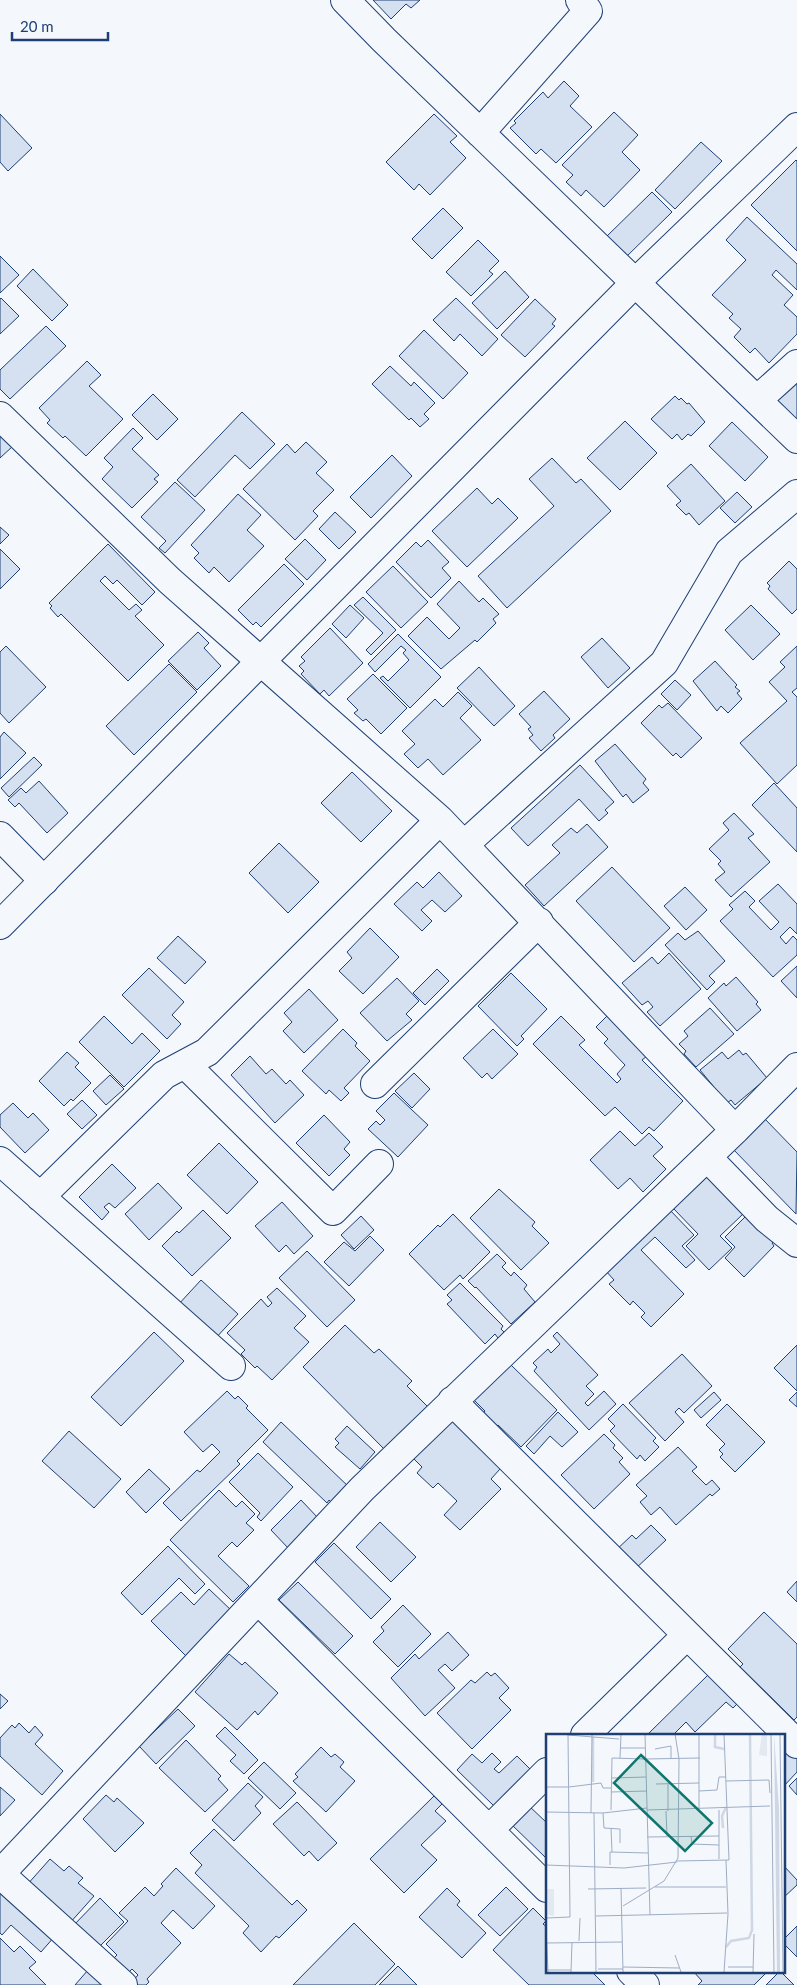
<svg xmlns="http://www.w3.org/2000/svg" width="797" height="1985" font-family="Lato,sans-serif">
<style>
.building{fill:#d5e0f0;stroke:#1d3f73}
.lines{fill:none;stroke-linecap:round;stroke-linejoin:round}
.street-casing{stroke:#1d3f73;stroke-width:30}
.secondary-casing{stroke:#1d3f73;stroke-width:30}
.street{stroke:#f4f7fb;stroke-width:28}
.secondary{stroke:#f4f7fb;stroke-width:28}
.inset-river{fill:none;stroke:#cfd7e4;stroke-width:2.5}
.inset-road{fill:none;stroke:#9eadc5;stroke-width:1}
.view{fill:#0f766e;fill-opacity:0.15;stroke:#0f766e;stroke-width:2.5}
.inset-edge{fill:none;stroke:#1d3f73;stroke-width:2.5}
</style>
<rect width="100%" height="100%" fill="#f4f7fb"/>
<path class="building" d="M373,0H420L411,8L406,4L391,19Z
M564,81L579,96L570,106L592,127L556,163L541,149L536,154L510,128L516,123L514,121L543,92L548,98Z
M614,112L638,135L622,152L640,170L604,207L586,190L581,196L566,182L573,175L562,165Z
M0,114L32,148L8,171L0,162Z
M434,114L457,136L450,142L466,158L430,195L419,184L414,190L386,162Z
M701,142L722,161L675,209L655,190Z
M796,160L797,161V251L751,205Z
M652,192L672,212L625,258L605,238Z
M443,208L463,228L432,259L412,239Z
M747,217L797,264V290L776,270L772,275L793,295L784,305L797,317V334L769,363L755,348L750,353L734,337L741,329L729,318L733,314L712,295L746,260L726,240Z
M478,240L499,261L489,271L493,274L471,296L446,272Z
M0,256L19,275L0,293Z
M33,269L68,305L52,321L17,286Z
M505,271L529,297L497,329L472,303Z
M1,298L19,316L0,334V299Z
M456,298L498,339L482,356L460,334L454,341L433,320Z
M535,299L556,319L552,324L555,326L525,357L501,335Z
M46,326L66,346L10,399L0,389V370Z
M424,330L468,373L443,399L399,356Z
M87,361L101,375L89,386L123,419L86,456L65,436L63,438L47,423L50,420L39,408Z
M390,366L411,386L414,382L435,403L424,414L429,419L420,427L411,418L409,420L372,384Z
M797,379V422L775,403Z
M153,394L178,419L157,440L132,415Z
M675,396L679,400L681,398L687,404L689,403L705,422L691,436L688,434L682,440L677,434L672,439L651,419Z
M242,412L275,444L250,469L235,455L195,497L177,480Z
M625,421L657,453L620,490L587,458Z
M732,422L768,457L745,481L709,446Z
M133,428L143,438L132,449L159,475L154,479L158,482L132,508L102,479L113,467L104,458Z
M0,432L13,446L0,458Z
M306,442L327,462L316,473L334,490L313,511L318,516L295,540L243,489L287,444L295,453Z
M392,455L412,476L371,518L350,497Z
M552,458L576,483L581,479L611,511L507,608L478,576L554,506L529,479Z
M691,464L725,501L699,525L689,513L686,515L676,505L681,501L667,486Z
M175,482L205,510L165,553L159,548L166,541L141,517Z
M477,488L492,504L498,498L518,518L467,567L432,531Z
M737,492L752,507L735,523L720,508Z
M238,494L261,515L247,530L264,546L229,582L214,567L209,573L194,558L199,553L191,545Z
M335,512L356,532L339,549L319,529Z
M0,527L9,535L0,544Z
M305,539L326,560L307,580L285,559Z
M428,540L449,562L442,568L451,578L431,598L396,562L416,542L421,547Z
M108,544L155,592L142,605L117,580L113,584L105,576L100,581L129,610L136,604L142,610L135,616L164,645L128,681L61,614L58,617L50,608L52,606L49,603Z
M0,549L20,569L0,589Z
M789,561L797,569V609L792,614L768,589L770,586L767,583Z
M284,564L304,584L261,627L256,622L253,625L238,610Z
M393,566L428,602L401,628L366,592Z
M459,581L479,602L483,598L499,614L493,619L496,623L477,642L475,640L441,669L408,636L427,617L449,639L460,628L437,604Z
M363,597L396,630L371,655L366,650L383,633L354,605Z
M350,605L364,618L346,638L332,624Z
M751,605L780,634L753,660L725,630Z
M330,628L363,663L329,696L324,690L320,694L301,674L304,671L299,666L305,661L301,657Z
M198,632L209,643L204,648L221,666L197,690L168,661Z
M398,634L441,677L410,708L380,678L383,676L388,681L409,660L403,653L406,650L401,646L375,672L368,664Z
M602,638L630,668L608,688L581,657Z
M6,646L46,687L9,723L0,713V652Z
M797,646V688L792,692L797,697V765L777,784L740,743L787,701L769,682L785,667L780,662Z
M715,661L737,685L735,687L740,691L737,693L742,699L728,713L721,706L717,711L693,681Z
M169,664L197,692L134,755L106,726Z
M479,667L515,706L494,726L457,688Z
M373,674L407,708L381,734L366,719L363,721L354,713L358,710L347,699Z
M675,680L691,695L677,710L661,694Z
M544,691L570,719L553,735L555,738L541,751L529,738L533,735L528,729L531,727L519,714Z
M458,692L472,706L460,718L481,740L443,775L428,759L418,768L404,754L415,744L402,731L435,699L443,707Z
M668,703L702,738L681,758L676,753L673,756L641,723L659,705L662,708Z
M4,732L26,753L0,779V737Z
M615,744L646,779L643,783L649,790L633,803L626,794L623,797L595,761Z
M34,757L42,765L9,797L1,788Z
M580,765L614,802L605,810L608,813L599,821L579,799L528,846L511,828Z
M352,772L392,811L361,842L321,803Z
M39,781L68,813L47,833L19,803L15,807L8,800L21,788L26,793Z
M774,783L797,808V852L752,805Z
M734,813L754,834L748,838L770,862L731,897L715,880L725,872L718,864L721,861L709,849L729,830L723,823Z
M587,824L608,847L544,906L525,885L560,853L552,845L571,828L577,833Z
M279,843L319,882L288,913L249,873Z
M612,867L670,928L634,962L576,901Z
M439,872L462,896L445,912L432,900L421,910L432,921L422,931L394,904L417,882L423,888Z
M778,884L797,904V934L790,927L780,937L786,944L793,936L797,940V955L773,977L720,921L733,909L729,905L745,891L755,901L749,907L771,930L779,922L759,901Z
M685,887L707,910L686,930L664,906Z
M370,928L399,957L363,994L339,971L352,958L347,952Z
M698,931L725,961L709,976L715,982L707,990L665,945L678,933L685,940Z
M178,936L206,962L185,984L157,958Z
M669,953L701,989L660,1026L647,1012L653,1007L648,1001L642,1005L622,983L652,957L658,964Z
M797,966V998L781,981Z
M149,968L184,1002L172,1015L181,1024L167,1039L122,995Z
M437,969L449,981L425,1005L413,993Z
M511,973L547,1009L521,1036L524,1039L517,1046L478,1006Z
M736,977L758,1002L756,1004L761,1010L737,1031L708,998L724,983L726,986Z
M397,978L419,1001L406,1014L412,1020L387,1041L360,1013Z
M309,989L338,1020L304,1053L283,1031L292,1022L284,1013Z
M710,1008L734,1034L696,1067L684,1054L686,1051L679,1044L688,1036L684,1031Z
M104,1016L132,1044L142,1033L160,1051L124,1087L79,1042Z
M561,1016L585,1040L579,1045L617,1083L621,1079L617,1074L625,1065L604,1043L608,1039L596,1027L607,1016L647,1056L642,1060L683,1101L654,1131L649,1127L642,1134L615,1107L605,1116L533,1044Z
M343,1029L357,1043L355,1046L370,1061L344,1088L349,1093L341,1101L329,1090L326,1094L302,1071Z
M493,1029L518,1054L492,1079L487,1073L482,1078L463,1058Z
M739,1050L743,1055L746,1053L767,1078L735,1105L731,1100L727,1103L700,1070L722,1052L728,1059Z
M67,1052L79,1063L75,1067L91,1083L73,1101L71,1099L64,1106L39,1081Z
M250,1056L266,1074L272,1069L286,1084L290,1080L304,1095L275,1123L231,1075Z
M414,1073L430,1089L412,1108L395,1091Z
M110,1075L124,1089L106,1105L93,1091Z
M394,1093L428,1125L398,1157L368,1129L376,1121L380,1125L385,1120L376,1111Z
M82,1100L97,1115L82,1129L67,1114Z
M13,1103L28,1118L33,1113L49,1130L25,1153L0,1127V1115Z
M324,1115L350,1142L344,1149L350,1155L329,1176L296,1143Z
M763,1117L797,1152L796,1214L732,1148Z
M620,1131L635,1146L649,1133L663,1147L653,1156L666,1169L643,1192L630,1178L618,1189L590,1160Z
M219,1143L258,1182L227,1214L187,1175Z
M112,1164L136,1188L115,1208L109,1203L104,1207L109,1212L102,1220L79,1197Z
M707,1177L743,1214L720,1236L732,1248L709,1270L686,1246L698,1234L673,1208Z
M158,1183L182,1208L149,1240L125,1214Z
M499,1189L535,1222L532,1226L549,1243L521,1270L470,1218Z
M282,1202L313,1236L294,1254L286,1245L279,1252L255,1226Z
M667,1207L694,1235L682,1246L695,1260L686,1268L655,1237L641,1250L684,1294L651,1327L641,1317L645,1313L633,1301L630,1305L609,1284L614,1280L605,1270Z
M203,1210L231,1238L192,1276L162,1246L177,1231L179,1233Z
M453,1214L490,1252L463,1279L460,1275L444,1290L409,1254L438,1225L440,1227Z
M747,1215L774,1241L772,1243L774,1246L744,1277L725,1258L735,1247L725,1237Z
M361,1216L374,1230L354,1249L341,1235Z
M370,1236L384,1250L349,1286L324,1262L344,1242L355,1251Z
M307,1251L355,1300L327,1327L279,1278Z
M497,1254L506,1263L502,1267L511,1276L514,1272L527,1285L524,1289L535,1302L511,1324L476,1287L475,1288L468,1281Z
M201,1280L238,1314L214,1340L177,1306Z
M460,1283L503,1326L501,1329L504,1332L498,1338L495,1334L485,1344L447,1304L452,1300L447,1295Z
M277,1288L306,1316L294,1328L309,1342L272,1380L257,1366L255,1368L241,1354L245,1350L227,1333L261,1299L268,1307L272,1303L267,1297Z
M345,1325L374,1353L379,1349L412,1381L407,1386L428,1407L385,1450L303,1367Z
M154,1332L184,1361L121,1426L91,1397Z
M557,1332L598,1375L586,1386L594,1394L585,1403L588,1406L604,1391L616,1404L589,1430L534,1371L537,1367L533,1363L548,1349L551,1353L560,1344L553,1336Z
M797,1345V1391L774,1368Z
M682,1354L712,1386L684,1413L679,1408L675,1412L684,1422L665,1441L629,1403Z
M510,1364L557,1410L521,1447L498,1425L494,1429L481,1416L485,1411L474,1400Z
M227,1391L235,1399L238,1396L248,1406L246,1408L268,1430L237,1461L240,1464L181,1521L163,1503L197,1470L200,1472L220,1452L212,1444L203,1452L184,1432Z
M714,1392L721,1400L701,1418L694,1410Z
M797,1392V1407L789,1400Z
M623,1404L656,1438L653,1441L659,1447L645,1461L640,1455L637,1459L610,1431L615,1426L608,1419Z
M727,1404L765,1442L735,1472L720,1457L723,1454L719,1450L725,1444L706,1425Z
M558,1412L578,1432L562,1447L550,1436L534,1454L526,1446Z
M456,1418L483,1443L478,1447L500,1469L491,1479L501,1489L460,1530L444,1515L457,1501L438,1483L433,1488L417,1473L422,1467L413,1458L446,1423L449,1425Z
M281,1422L350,1488L334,1505L329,1500L327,1503L263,1442Z
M347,1426L375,1452L360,1469L335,1447L339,1443L335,1439Z
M69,1431L121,1479L94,1508L42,1461Z
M604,1434L615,1445L613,1448L623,1458L619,1462L630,1474L594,1509L561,1475Z
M678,1447L697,1467L692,1471L706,1485L712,1480L720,1489L712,1496L710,1494L676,1525L660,1507L651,1515L640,1502L647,1496L636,1485Z
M258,1453L293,1487L261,1521L257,1517L260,1513L229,1482Z
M149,1469L170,1489L146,1513L126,1492Z
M219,1490L236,1507L242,1501L255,1514L246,1523L254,1530L237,1547L232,1542L218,1556L249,1586L233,1602L170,1540Z
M301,1500L319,1519L289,1549L271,1530Z
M380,1522L416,1557L391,1582L356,1547Z
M651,1525L666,1540L633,1571L614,1552L632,1535L636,1539Z
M334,1543L391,1599L371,1619L315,1562Z
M168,1546L205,1584L195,1594L179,1578L142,1615L121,1593Z
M797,1581V1602L787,1592Z
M298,1582L353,1636L335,1654L279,1600Z
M209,1589L233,1612L188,1658L151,1621L181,1592L194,1605Z
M403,1605L431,1634L398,1667L373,1642L384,1631L381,1627Z
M764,1612L797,1644V1717L794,1720L740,1667L743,1664L728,1649Z
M448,1632L469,1655L452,1671L445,1664L438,1670L455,1688L425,1716L391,1678L415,1654L419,1659Z
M229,1654L242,1665L245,1662L278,1693L258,1715L255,1711L237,1730L195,1692Z
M487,1672L491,1676L495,1673L509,1688L499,1698L511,1710L472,1749L437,1713L471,1680L475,1683Z
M709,1674L740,1701L733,1708L726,1702L695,1732L686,1722L673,1735H647Z
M0,1694L8,1701L0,1709Z
M178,1709L195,1726L156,1764L139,1746Z
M19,1723L29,1733L35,1726L43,1735L35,1744L63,1771L42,1795L0,1756V1738L12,1725L15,1728Z
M225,1727L258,1760L244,1774L230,1761L236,1755L216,1736Z
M186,1740L221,1776L218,1779L228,1790L205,1812L159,1768Z
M783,1741L797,1754V1772L783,1787Z
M321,1747L331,1757L335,1754L344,1762L340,1767L355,1781L326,1812L293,1781L298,1777L295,1774Z
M492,1753L501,1762L494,1769L499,1773L517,1756L530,1769L494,1806L457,1770L472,1754L482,1763Z
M264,1762L296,1793L280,1809L248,1778Z
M797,1778V1795L789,1786Z
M248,1783L263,1797L255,1806L261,1813L234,1841L212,1820Z
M0,1787L15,1800L0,1816Z
M106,1795L114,1802L117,1798L144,1823L115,1852L83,1819Z
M434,1796L442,1804L435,1811L446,1821L421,1845L437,1860L404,1893L370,1859Z
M297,1802L337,1843L318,1861L309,1851L304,1856L273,1824Z
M528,1805L547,1823V1859L510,1823Z
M214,1829L292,1905L297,1900L307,1910L279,1938L276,1936L261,1952L243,1933L249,1926L195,1873L202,1865L190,1853Z
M50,1859L64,1871L69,1866L83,1878L78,1883L94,1896L69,1924L26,1886Z
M783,1865L797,1880V1885L783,1898Z
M176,1868L215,1906L193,1929L173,1910L161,1923L181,1943L147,1979L149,1982L146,1985H135L132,1982L138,1975L132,1969L128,1973L114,1958L117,1955L106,1944L128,1921L119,1913L145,1887L154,1896L163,1886L161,1884Z
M506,1887L528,1909L500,1936L478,1915Z
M447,1888L460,1901L457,1905L486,1933L462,1958L419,1917Z
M0,1891L55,1936L41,1952L11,1925L2,1935L0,1933Z
M100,1898L124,1922L96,1950L72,1927Z
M533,1908L546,1921L543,1924L547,1927V1971H591L605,1985H529L493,1950Z
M354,1923L395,1964L375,1985H293Z
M797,1926V1957L783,1943V1940Z
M0,1938L14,1952L20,1946L36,1962L29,1968L46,1985H0Z
M398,1966L417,1985H379Z
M88,1970L104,1985H75Z
M693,1971H766L767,1972L754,1985H698L702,1981Z
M780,1971L794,1985H766Z"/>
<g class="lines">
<g class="street-casing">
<path id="street" d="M345,0L384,40L797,439
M480,133L588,11L580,0
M757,400L797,364
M0,416L170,581L440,820L735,1130
M0,836L44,881
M465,844L664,663L729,552L797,494
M185,1064L333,1211L379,1164
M375,1084L539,922
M707,1157L767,1219L797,1243
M0,1161L231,1366
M40,1197L164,1075L207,1052L440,820
M452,1401L797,1744
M258,1600L547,1888
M585,1735L687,1635
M489,1830L547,1772
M0,1874L362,1489L735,1130L797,1067
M0,1874L123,1985
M631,1971L645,1985"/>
</g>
<g class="secondary-casing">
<path id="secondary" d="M0,925L635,283L797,127"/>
</g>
<use href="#street" class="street"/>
<use href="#secondary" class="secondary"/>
</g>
<g transform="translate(546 1734)">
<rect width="239" height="239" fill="#f4f7fb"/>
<path d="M216,0H221V22L213,21ZM1,155H8V182L2,181Z" fill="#e3e9f0"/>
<path d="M228,0L233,75L234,238H231Z" fill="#cfd7e4"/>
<path class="inset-river" d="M169,0V13L178,15M47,48V3M177,94L176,82L180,73M180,213L185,207L203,204L206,196L204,0"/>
<path class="inset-road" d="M99,0L104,181M225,0L228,238M234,0L237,238M22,1L73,5M75,14H99M109,15L125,12V25M74,24L75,0M99,25L154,24M66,44L100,43M180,47L223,46L224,59M110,50L153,49M0,53H22M23,53L55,49L57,54H65M153,57L171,56L173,43H180M65,58L101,57M153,75V0M65,76L66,24L99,25M101,76L224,72M173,76V125M120,77L121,102M122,77V49M0,78L57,79L101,74M45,79L46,1M48,79L50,238M57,79L58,94L74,95V109M65,94L66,118M145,102L146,110L173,111M101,103L173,102M131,127L183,126L178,0M0,131L78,134L131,128M64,131V118L102,119M109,153H180M75,154L77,238M42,155L100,154M77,172L118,147L132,124L133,25L129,0M50,182L181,179M0,184L24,183L22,0M0,192L2,238M33,207L34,184M0,209L76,208M129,221L135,238M77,233L133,234M182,233H207M52,235H77M0,236H25M25,238L26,208M178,238L182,180L180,126M207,238L208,200"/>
<path class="view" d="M95,21L166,89L139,117L68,49Z"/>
<rect width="239" height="239" class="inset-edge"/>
</g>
<path d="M12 32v8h96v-8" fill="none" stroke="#1d3f73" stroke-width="2.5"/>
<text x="20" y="32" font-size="15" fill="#1d3f73" stroke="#f4f7fb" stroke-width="4" paint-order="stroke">20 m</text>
</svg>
